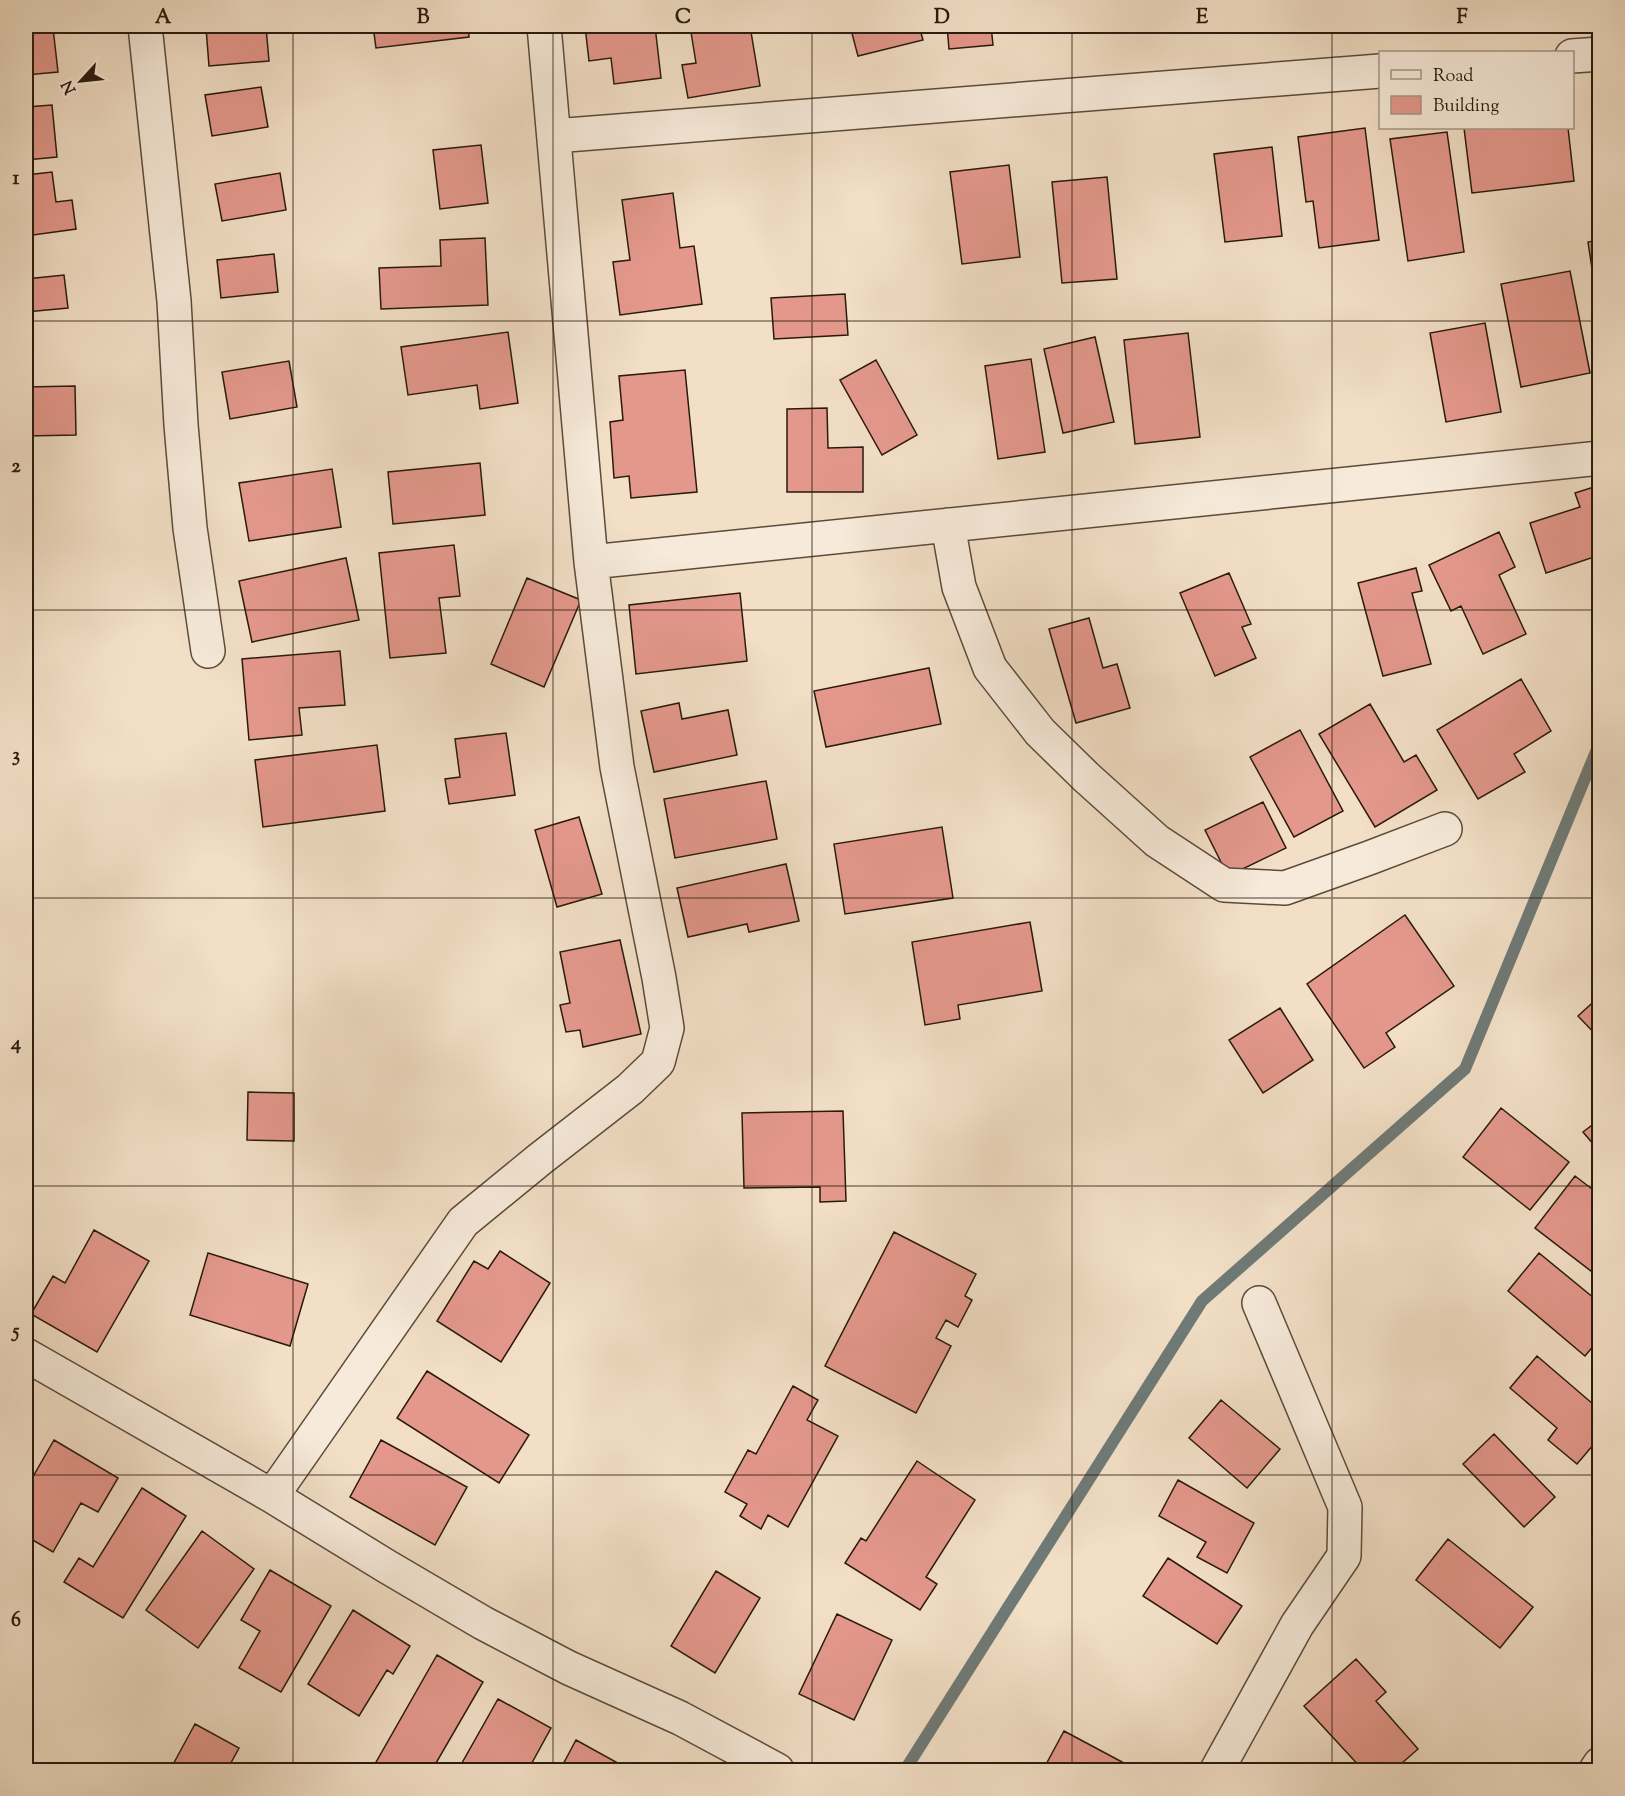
<svg xmlns="http://www.w3.org/2000/svg" width="1625" height="1796" font-family="'Sorts Mill Goudy',serif">
<style>
.lines{fill:none;stroke-linecap:round;stroke-linejoin:round}
.stream{stroke:#6f7a77;stroke-width:12}
.building{fill:#e4988c;stroke:#291a0d;stroke-width:1.5}
.minor-casing{stroke:#5b4b3b;stroke-width:36}
.minor{stroke:#f7eada;stroke-width:33}
.grid{fill:none;stroke:#291a0d;stroke-width:1.5;stroke-opacity:0.55}
.neatline{fill:none;stroke:#291a0d;stroke-width:2}
.grid-label{font-size:20px;text-anchor:middle;font-weight:bold;fill:#291a0d}
</style>
<rect width="100%" height="100%" fill="#f2dfc6"/>
<filter id="stains"><feTurbulence type="fractalNoise" baseFrequency=".00333" numOctaves="4"/><feColorMatrix values="0 0 0 0 .2 0 0 0 0 .09 0 0 0 0 .02 0 0 0 .5 -.17"/></filter>
<radialGradient id="worn" r=".72"><stop offset=".6" stop-color="#630" stop-opacity="0"/><stop offset="1" stop-color="#630" stop-opacity=".3"/></radialGradient>
<g class="lines">
<path class="stream" d="M905,1770L1202,1301L1465,1069L1600,742"/>
</g>
<path class="building" d="M238,26H266L269,61L209,66L206,28Z
M373,26H468L469,37L376,48Z
M585,26H655L661,78L614,84L611,58L589,61Z
M690,26H750L760,86L688,98L682,65L696,63Z
M850,26H919L923,40L858,56Z
M947,26H991L993,45L949,49Z
M53,28L58,72L26,75V30Z
M261,87L268,127L212,136L205,95Z
M52,105L57,157L26,160V107Z
M1365,128L1379,240L1319,248L1313,201L1306,202L1298,137Z
M1464,128H1568L1574,181L1472,193Z
M1447,132L1464,252L1408,261L1390,139Z
M481,145L488,203L440,209L433,150Z
M1272,147L1282,236L1225,242L1214,154Z
M1009,165L1020,257L962,264L950,172Z
M52,172L56,202L72,200L76,229L26,236V175Z
M280,173L286,210L222,221L215,184Z
M1107,177L1117,279L1062,283L1052,182Z
M673,193L680,248L694,246L702,304L620,315L613,262L630,260L622,200Z
M485,238L488,305L381,309L379,268L441,266L440,240Z
M1600,240V322L1588,242Z
M274,254L278,292L221,298L217,260Z
M1570,271L1590,373L1521,387L1501,284Z
M64,275L68,308L26,312V279Z
M845,294L848,335L774,339L771,298Z
M1485,323L1501,412L1446,422L1430,333Z
M508,332L518,403L480,409L477,385L408,395L401,347Z
M1188,333L1200,437L1135,444L1124,340Z
M1095,337L1114,422L1063,433L1044,349Z
M1031,359L1045,452L998,459L985,366Z
M876,360L917,435L882,455L840,380Z
M289,361L297,407L230,419L222,372Z
M685,370L697,492L631,498L629,476L614,478L610,422L623,420L619,376Z
M75,386L76,435L26,436V387Z
M827,408L828,448L863,447V492H787V409Z
M480,463L485,515L393,524L388,472Z
M332,469L341,527L249,541L239,483Z
M1600,485V555L1546,573L1530,523L1580,507L1575,493Z
M1499,532L1515,567L1499,575L1526,634L1483,654L1461,606L1451,611L1429,565Z
M454,545L460,596L439,598L446,653L390,658L379,553Z
M346,558L359,620L252,642L239,581Z
M1416,568L1422,591L1412,593L1431,664L1383,676L1358,583Z
M1229,573L1251,624L1242,627L1256,658L1215,676L1180,593Z
M527,578L581,600L544,687L491,664Z
M740,593L747,661L636,674L629,605Z
M1089,618L1103,668L1117,664L1130,708L1076,723L1049,629Z
M340,651L345,705L299,708L302,735L249,740L242,659Z
M929,668L941,724L826,747L814,691Z
M1521,679L1551,731L1514,754L1525,772L1478,799L1437,730Z
M679,703L682,719L728,710L737,755L654,772L641,711Z
M1370,704L1404,762L1416,755L1437,790L1375,827L1319,734Z
M1300,730L1343,811L1294,837L1250,757Z
M506,733L515,795L449,804L445,779L460,777L455,739Z
M377,745L385,811L263,827L255,760Z
M766,781L777,839L675,858L664,799Z
M1263,802L1286,848L1228,876L1205,830Z
M579,817L602,894L557,907L535,830Z
M942,827L953,898L845,914L834,844Z
M786,864L799,921L749,932L747,924L688,937L677,888Z
M1405,915L1454,986L1386,1033L1395,1047L1364,1068L1307,984Z
M1030,922L1042,991L958,1005L960,1019L925,1025L912,942Z
M620,940L641,1034L583,1047L580,1030L566,1032L560,1005L570,1003L560,952Z
M1600,996V1039L1578,1016Z
M1280,1008L1313,1060L1263,1093L1229,1040Z
M248,1092L294,1093V1141L247,1140Z
M1501,1108L1569,1162L1530,1210L1463,1157Z
M843,1111L846,1201L820,1202V1187L744,1188L742,1113Z
M1600,1119V1152L1583,1132Z
M1575,1176L1600,1195V1278L1535,1228Z
M94,1230L149,1261L97,1352L31,1314L53,1276L65,1283Z
M894,1232L976,1274L965,1296L972,1300L958,1327L946,1320L936,1338L951,1346L916,1413L825,1366Z
M500,1251L550,1283L501,1362L437,1321L474,1261L488,1269Z
M208,1253L308,1284L290,1346L190,1315Z
M1539,1253L1600,1303V1338L1585,1356L1508,1291Z
M1537,1356L1600,1410V1437L1577,1464L1548,1440L1557,1428L1510,1388Z
M427,1371L529,1435L499,1483L397,1418Z
M793,1386L818,1400L807,1420L838,1436L788,1527L768,1515L761,1529L740,1516L747,1504L725,1492L748,1450L756,1454Z
M1221,1400L1280,1449L1247,1488L1189,1438Z
M1494,1434L1555,1497L1524,1527L1463,1464Z
M54,1440L118,1478L98,1512L81,1503L53,1552L26,1536V1489Z
M381,1440L467,1487L435,1545L350,1497Z
M917,1461L975,1500L926,1577L937,1584L920,1610L845,1563L861,1538L866,1541Z
M1178,1480L1254,1523L1227,1573L1197,1557L1206,1542L1159,1516Z
M142,1488L186,1516L123,1618L64,1582L79,1558L93,1567Z
M202,1531L254,1569L198,1648L146,1610Z
M1448,1539L1533,1607L1500,1648L1416,1580Z
M1168,1558L1242,1606L1217,1644L1143,1596Z
M270,1570L331,1606L281,1692L239,1668L260,1631L241,1620Z
M716,1571L760,1598L715,1673L671,1646Z
M353,1610L410,1646L393,1674L387,1670L359,1716L308,1684Z
M837,1614L892,1640L854,1720L799,1694Z
M437,1655L483,1682L432,1770H385L375,1764Z
M1356,1659L1386,1692L1376,1701L1418,1749L1394,1770H1363L1304,1706Z
M498,1699L551,1728L528,1770H458Z
M195,1724L239,1748L227,1770H170Z
M1064,1731L1137,1770H1043Z
M576,1740L625,1767L623,1770H560Z"/>
<g class="lines">
<g class="minor-casing">
<path id="minor" d="M145,26L174,301L181,425L190,528L208,651
M1572,56L1600,54
M554,136L1380,71
M948,525L959,587L990,668L1040,732L1086,777L1157,841L1224,885L1285,888L1369,858L1445,829
M591,562L1600,458
M26,1355L272,1496L386,1566L483,1623L569,1668L680,1718L777,1770
M272,1496L463,1222L540,1159L630,1089L658,1062L667,1028L659,978L617,767L591,562L544,26
M1217,1770L1297,1625L1344,1556L1345,1507L1259,1303
M1596,1770L1600,1764"/>
</g>
<use href="#minor" class="minor"/>
</g>
<path class="grid" d="M293,26V1770M553,26V1770M812,26V1770M1072,26V1770M1332,26V1770M26,321H1600M26,610H1600M26,898H1600M26,1186H1600M26,1475H1600"/>
<rect width="1625" height="1796" fill="none" stroke="#f2dfc6" stroke-width="66"/>
<rect x="1379" y="51" width="195" height="78" fill="#f7eada" stroke="#a59788" stroke-width="1.5"/>
<rect x="1391" y="70" width="30" height="9" fill="#f7eada" stroke="#a59788" stroke-width="1.5"/>
<text x="1433" y="81" font-size="18" fill="#291a0d">Road</text>
<rect x="1391" y="96" width="30" height="18" fill="#e4988c" stroke="#a59788" stroke-width="1.5"/>
<text x="1433" y="111" font-size="18" fill="#291a0d">Building</text>
<g transform="translate(81 81) rotate(243)" stroke="#f7eada" stroke-width="4.5" paint-order="stroke">
<path d="M0-4.5L10 22L0 15L-10 22Z" fill="#291a0d"/>
<text y="-9" font-size="16" font-weight="bold" text-anchor="middle" fill="#291a0d">N</text>
</g>
<rect x="33" y="33" width="1559" height="1730" class="neatline"/>
<g class="grid-label">
<text x="163" y="23">A</text>
<text x="423" y="23">B</text>
<text x="683" y="23">C</text>
<text x="942" y="23">D</text>
<text x="1202" y="23">E</text>
<text x="1462" y="23">F</text>
<text x="16" y="184">1</text>
<text x="16" y="472">2</text>
<text x="16" y="761">3</text>
<text x="16" y="1049">4</text>
<text x="16" y="1337">5</text>
<text x="16" y="1626">6</text>
</g>
<rect width="100%" height="100%" filter="url(#stains)"/>
<rect width="100%" height="100%" fill="url(#worn)"/>
</svg>
